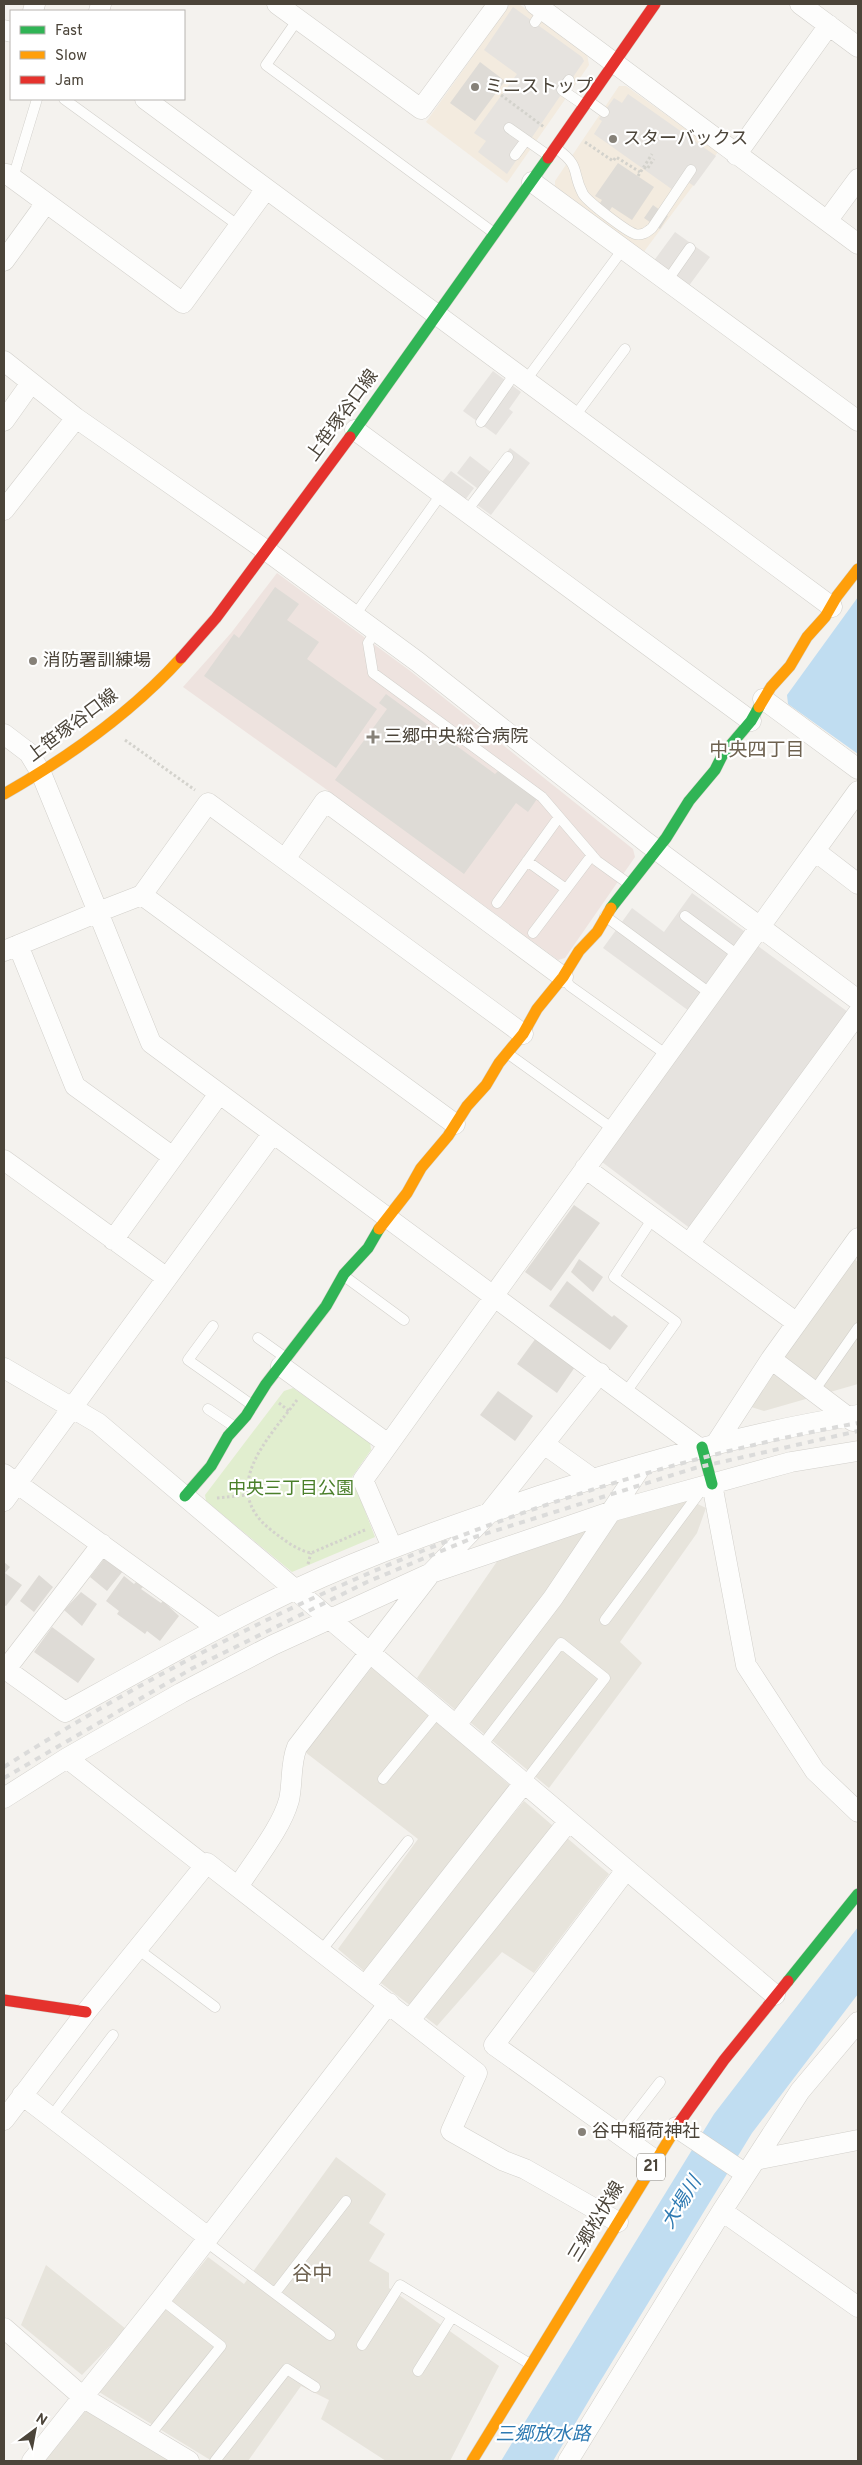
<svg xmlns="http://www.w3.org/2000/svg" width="862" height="2465" font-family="Overpass,'Noto Sans JP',sans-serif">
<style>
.residential{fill:#e7e4dc}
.commercial{fill:#f3ebdf}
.medical{fill:#eee3df}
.green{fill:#e1eecf}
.parking{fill:#e6e3df}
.water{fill:#c0ddf1}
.building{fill:#dedbd6}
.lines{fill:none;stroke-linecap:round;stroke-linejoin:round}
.lane-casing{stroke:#d2d0cb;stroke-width:11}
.street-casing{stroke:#d2d0cb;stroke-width:21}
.fast-casing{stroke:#d3cfc5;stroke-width:12}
.slow-casing{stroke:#d3cfc5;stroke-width:12}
.jam-casing{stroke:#d3cfc5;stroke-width:12}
.path{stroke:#d3d2cc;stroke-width:3;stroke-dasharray:2.5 2.5;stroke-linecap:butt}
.lane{stroke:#fdfdfc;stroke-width:10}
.street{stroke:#fdfdfc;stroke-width:20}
.fast{stroke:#30b455;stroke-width:11}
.slow{stroke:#ff9f0a;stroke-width:11}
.jam{stroke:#e5322d;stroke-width:11}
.rail{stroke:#dbdbda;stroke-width:4;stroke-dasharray:6 6;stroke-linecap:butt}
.poi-dot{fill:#868178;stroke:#fff;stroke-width:2}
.labels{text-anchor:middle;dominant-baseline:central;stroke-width:4.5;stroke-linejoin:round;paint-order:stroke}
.shield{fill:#fff;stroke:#817c74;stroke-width:1}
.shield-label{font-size:16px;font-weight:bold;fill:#4b4439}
.poi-label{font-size:18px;fill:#4b4439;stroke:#fff;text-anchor:start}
.street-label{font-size:18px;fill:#4b4439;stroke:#fff}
.park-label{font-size:18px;fill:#4a7f2a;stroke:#fff}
.neighbourhood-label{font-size:19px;fill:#6e6250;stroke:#fff}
.water-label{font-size:19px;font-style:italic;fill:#2e7ab2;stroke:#fff}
.quarter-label{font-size:20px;fill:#6e6250;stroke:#fff}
</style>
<rect width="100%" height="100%" fill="#f4f2ee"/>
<path class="residential" d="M853,1258L858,1262V1384L764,1411L748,1406Z
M685,1498L706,1508L697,1533L620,1642L642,1663L549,1788L417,1678L498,1560Z
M373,1666L512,1787L364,1971L338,1949L418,1839L305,1752Z
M524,1801L609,1874L534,1973L502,1952L437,2026L377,1980Z
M336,2157L386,2194L369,2223L385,2234L369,2261L389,2273V2288L499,2366L450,2461H386L321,2419L329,2400L301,2386L248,2461H212L99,2392L208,2257L244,2284Z
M46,2265L126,2329L82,2375L21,2325Z
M87,2409L174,2461H45Z"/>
<path class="commercial" d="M510,4H519L587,54L589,65L507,183L426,122Z
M619,86H626L718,152L643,253L555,187V181Z"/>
<path class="medical" d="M277,573L409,670L633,849L635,857L565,958L558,960L323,787L183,687L231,633Z"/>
<path class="green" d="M293,1388L370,1442L371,1450L352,1477L375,1537L292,1572L206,1501L205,1495L284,1391Z"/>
<path class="parking" d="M513,7L582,57L584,61L507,174L478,152L486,141L474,133L517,74L484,50Z
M628,94L716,156L694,186L682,178L673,190L594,134L602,121L599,119L614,98L622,103Z
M675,232L710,257L688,287L653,262Z
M493,371L521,392L509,409L513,412L496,435L463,411Z
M510,448L530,463L491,515L469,499L477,488L457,473L470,456L492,473Z
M451,471L474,488L465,500L442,482Z
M692,893L744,931L745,936L689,1011L603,948L632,908L664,932Z
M758,946L848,1012L691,1229L602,1162Z"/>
<path class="water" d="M858,597V754L788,704L787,695Z
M858,1927V1994L752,2133L598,2385L553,2461H501L714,2114Z"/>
<path class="building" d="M480,62L505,81L475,121L450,103Z
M618,163L654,187L632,220L612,207L604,219L594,212L602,200L595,196Z
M653,205L668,216L660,229L644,218Z
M275,587L299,604L287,620L319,642L307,659L377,709L336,768L204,676L234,634L239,638Z
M386,694L495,774L498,771L537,799L528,812L516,803L464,874L335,780L387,709L379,703Z
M574,1205L600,1223L551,1291L525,1272Z
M579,1259L603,1277L593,1292L571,1272Z
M567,1281L612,1317L614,1315L628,1326L610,1350L549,1306Z
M536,1338L575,1367L557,1393L517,1364Z
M498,1391L533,1416L515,1441L480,1415Z
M104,1559L123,1571L107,1591L90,1577Z
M4,1562L10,1567L5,1573L22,1585L6,1606L4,1605Z
M39,1575L53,1587L34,1612L20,1601Z
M124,1576L134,1584L136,1582L143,1587L141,1589L161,1603L163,1601L179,1616L160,1641L147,1631L145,1634L117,1614L119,1611L106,1601Z
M81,1592L97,1604L82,1626L64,1610Z
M52,1627L95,1659L78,1683L34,1652Z"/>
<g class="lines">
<g class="lane-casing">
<path id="lane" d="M298,19L266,65L494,233
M535,22L543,10
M569,80L562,90L584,105
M64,99L239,226
M590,102L604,112
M509,128L549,156
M557,149C582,167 571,172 583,194C588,202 626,231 635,234C642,236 647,232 652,228L691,170
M515,155L526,140
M13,178L37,99
M667,281L690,248
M526,380L623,249
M575,416L625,349
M481,422L516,372
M466,512L508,457
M355,615L442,493
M376,631L368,643L373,673L542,797L597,861L629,884
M527,861L566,889
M497,903L559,817
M605,916L711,994
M685,916L739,956
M533,933L592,855
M564,978L570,986L667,1055
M507,1053L613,1129
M344,1276L404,1320
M213,1326L188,1360L252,1405
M258,1338L286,1358
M814,1391L858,1328
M626,1392L676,1322L614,1277L653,1218
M208,1409L235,1427
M605,1620L703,1488
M481,1747L561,1643L605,1678L524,1783
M383,1779L439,1711
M139,1950L215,2007
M321,1951L408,1841
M51,2117L113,2035
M619,2135L660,2082
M205,2241L330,2335
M275,2293L346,2201
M362,2345L400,2285L530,2364
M418,2371L452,2317
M149,2436L221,2346L161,2299
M215,2461L287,2369L315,2387"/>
</g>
<g class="street-casing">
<path id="street" d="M277,4L421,109L498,4
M535,4L827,221L858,179
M800,4L858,47
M33,11L35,4
M99,11L101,4
M4,30L11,32
M145,99L832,607
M736,155L829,25
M4,174H7L183,303L266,189
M532,182L858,421
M827,221L858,244
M4,261L46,203
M4,361L76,418L267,551L418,662L646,842L858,1000
M4,421L31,383
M355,430L751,721
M4,510L76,418
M763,699L858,769
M4,734L29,753L41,773L98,912L142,895L208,803L523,1034
M815,851L858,884
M285,859L325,801L563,977
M142,895L455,1124
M18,945L75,1086L173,1157
M4,951L98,912L151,1043L699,1448
M4,1160L167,1278
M585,1168L797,1323
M113,1240L219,1094
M689,1244L858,1013
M494,1295L858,791
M771,1359L853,1421
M281,1366L388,1444
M4,1368L98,1423L775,1995
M544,1444L593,1479
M715,1445L771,1359L858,1238
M4,1474L217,1628
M712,1484L746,1665L815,1771L858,1812
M4,1501L273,1133
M392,1547L363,1480L495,1296
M4,1668L65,1712C141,1670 217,1627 296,1589C375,1552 457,1524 539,1496C644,1462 750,1432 858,1415
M6,1669L102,1544
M456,1725L553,1598L643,1464
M67,1758L205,1866
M4,1798L67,1758L181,1693L273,1645L431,1573L613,1511L791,1462L858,1451
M626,1870L494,2045L655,2160
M238,1887C254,1861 281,1829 289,1800C293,1782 290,1764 297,1747L431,1573L489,1513L600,1373
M366,1985L524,1783
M410,2020L568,1822
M22,2095L208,2237
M4,2120L86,2012L207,1863L477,2073L451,2131L504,2161L525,2169L618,2222
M676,2127L746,2174
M755,2160L858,2140
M722,2211L858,2307
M4,2328L84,2398L189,2461
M32,2461L161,2299L389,2003
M568,2461L722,2211L800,2091L858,2022"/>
</g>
<g class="fast-casing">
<path id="fast" d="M350,437L548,158
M611,908L666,838L689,801L715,770L723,754L751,721L759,707
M702,1447L712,1484
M185,1496L211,1466L228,1436L246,1416L266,1384L326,1306L344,1274L368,1248L379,1229
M788,1981L858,1894"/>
</g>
<g class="slow-casing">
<path id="slow" d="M759,707L771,687L790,666L807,637L825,617L837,596L858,569
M4,794C67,758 132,712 181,658
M379,1229L407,1193L421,1168L448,1136L467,1106L486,1085L499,1063L523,1034L537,1009L563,977L579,951L597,932L611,908
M472,2461L679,2123"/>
</g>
<g class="jam-casing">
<path id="jam" d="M548,158L655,4
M181,658L216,618L350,437
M4,2000L86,2012
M679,2123L724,2060L788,1981"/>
</g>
<path class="path" d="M497,92L544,127
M585,142L613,161L616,157L640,172
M644,167L647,169L654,159
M638,176L652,154
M125,740L195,790
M297,1400C268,1439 218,1488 271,1530C283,1539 296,1550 311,1553L365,1530
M279,1403L289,1411
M217,1498L248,1495
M308,1564L311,1553"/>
<use href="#lane" class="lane"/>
<use href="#street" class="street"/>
<use href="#fast" class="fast"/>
<use href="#slow" class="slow"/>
<use href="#jam" class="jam"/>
<path class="rail" d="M4,1767C263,1602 555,1479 858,1423
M4,1778L193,1668L367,1582L475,1537L695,1468L858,1431"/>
</g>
<g class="poi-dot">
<circle cx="475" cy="87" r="5"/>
<circle cx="613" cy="139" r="5"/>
<circle cx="33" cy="661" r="5"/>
<path d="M370.5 729.5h5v5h5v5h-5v5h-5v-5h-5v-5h5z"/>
<circle cx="582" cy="2132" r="5"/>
</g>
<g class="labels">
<rect class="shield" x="637" y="2153.5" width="28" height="27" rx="4"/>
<g class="shield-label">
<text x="651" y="2167">21</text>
</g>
<g class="poi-label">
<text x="485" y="87">ミニストップ</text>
<text x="623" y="139">スターバックス</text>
<text x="43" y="661">消防署訓練場</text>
<text x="384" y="737">三郷中央総合病院</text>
<text x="592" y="2132">谷中稲荷神社</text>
</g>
<g class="street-label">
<text transform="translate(343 416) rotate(-54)">上笹塚谷口線</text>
<text transform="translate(73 726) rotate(-37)">上笹塚谷口線</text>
<text transform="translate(597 2222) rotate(-59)">三郷松伏線</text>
</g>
<g class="park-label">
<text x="291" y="1489">中央三丁目公園</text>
</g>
<g class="neighbourhood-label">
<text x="757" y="751">中央四丁目</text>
</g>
<g class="water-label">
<text transform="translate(682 2203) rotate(-58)">大場川</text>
<text x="543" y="2435">三郷放水路</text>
</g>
<g class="quarter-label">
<text x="312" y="2275">谷中</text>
</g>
</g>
<rect width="862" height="2465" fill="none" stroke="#4b4439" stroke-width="10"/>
<rect x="10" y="10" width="175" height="90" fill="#ffffff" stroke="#b7b4b0"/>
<rect x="20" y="26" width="25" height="8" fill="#30b455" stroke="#b7b4b0"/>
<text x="55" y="35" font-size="15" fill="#4b4439">Fast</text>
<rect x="20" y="51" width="25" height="8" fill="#ff9f0a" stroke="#b7b4b0"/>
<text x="55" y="60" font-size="15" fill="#4b4439">Slow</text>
<rect x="20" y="76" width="25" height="8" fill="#e5322d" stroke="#b7b4b0"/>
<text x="55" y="85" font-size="15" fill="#4b4439">Jam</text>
<g transform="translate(35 2430) rotate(32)" stroke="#ffffff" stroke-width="4" paint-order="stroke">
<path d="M0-4L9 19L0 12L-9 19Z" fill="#4b4439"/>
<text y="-8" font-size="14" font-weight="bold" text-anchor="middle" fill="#4b4439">N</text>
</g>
</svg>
